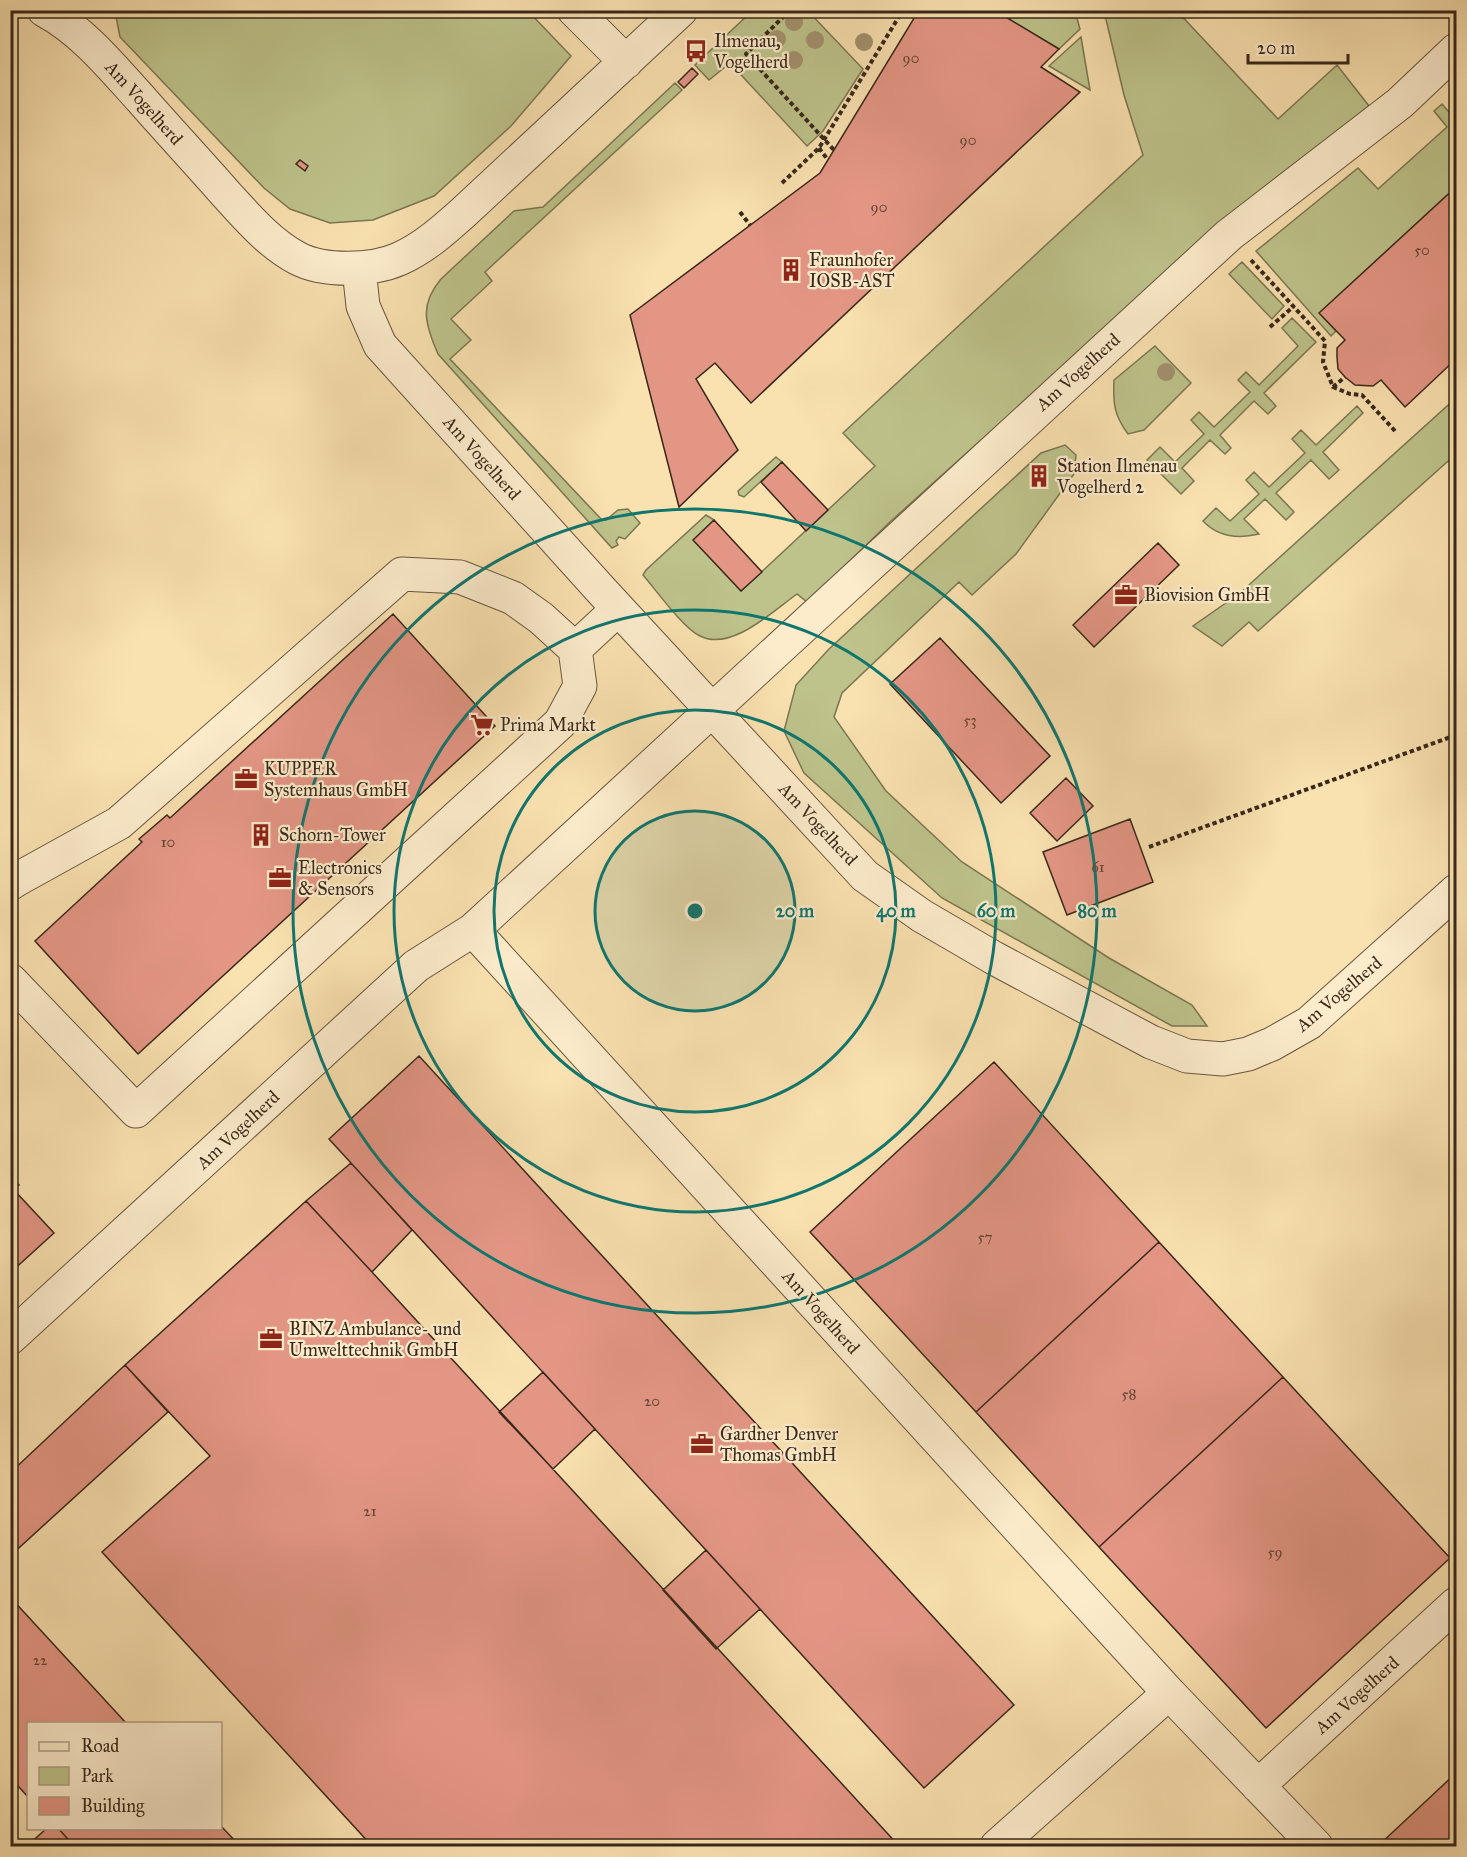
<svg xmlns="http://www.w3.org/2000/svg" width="1467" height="1857" font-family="'IM FELL Great Primer',serif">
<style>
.green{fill:#bec38b;stroke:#7b7652;stroke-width:1.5}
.building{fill:#e49685;stroke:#38281a;stroke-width:1.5}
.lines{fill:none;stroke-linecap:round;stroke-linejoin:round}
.minor-casing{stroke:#685640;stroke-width:35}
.path{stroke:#38281a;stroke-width:4;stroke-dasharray:4.5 3;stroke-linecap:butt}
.minor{stroke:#fceccc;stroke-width:33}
.tree{fill:#a2916d}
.ring{fill:none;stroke:#0f766e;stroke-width:3}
.labels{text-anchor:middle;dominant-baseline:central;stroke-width:4.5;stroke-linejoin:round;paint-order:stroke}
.number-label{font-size:15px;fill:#634435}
.poi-label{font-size:18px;fill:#38281a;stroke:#fceccc;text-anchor:start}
.street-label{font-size:18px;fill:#38281a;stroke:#fceccc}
.centre{fill:#0f766e;stroke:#fceccc;stroke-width:3}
.ring-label{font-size:18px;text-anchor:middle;font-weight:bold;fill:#0f766e;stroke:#fceccc;stroke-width:4.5;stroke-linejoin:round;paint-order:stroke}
</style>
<rect width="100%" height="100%" fill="#fae1b0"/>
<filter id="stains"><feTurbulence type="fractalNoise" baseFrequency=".00333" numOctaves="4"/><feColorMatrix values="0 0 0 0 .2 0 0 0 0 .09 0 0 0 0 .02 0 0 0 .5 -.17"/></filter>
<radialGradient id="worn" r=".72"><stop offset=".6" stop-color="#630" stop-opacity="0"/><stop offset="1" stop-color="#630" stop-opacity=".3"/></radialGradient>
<path class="green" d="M807,10L863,69L823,131L807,146L730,63L709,80L695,65L752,11Z
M115,11H528L571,56L511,126L434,196L373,220L330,223L290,209L264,188L120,37Z
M994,11H1075L1080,29L1059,49Z
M1104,11H1177L1278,119L1337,65L1369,106L1051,377L891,521L807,602L797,594C773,611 731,652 700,636C683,628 656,590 643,575L646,570L706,515L714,520L694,540L741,591L875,466L843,433L1143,155L1124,95Z
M1081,37L1090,90L1049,66Z
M675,83L682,90L485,272L492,281L451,319L471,340L450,359L602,520H606L618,510L628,509L640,523L625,539L619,537L616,541L618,545L612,548L438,354C425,324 419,305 441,279L514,211L543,207Z
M1442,104L1456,120V187L1320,313L1336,331L1331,336L1256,251L1358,168L1378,189L1447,127L1434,111Z
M1242,262L1284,306L1272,319L1229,274Z
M1292,318L1316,342L1264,393L1276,406L1268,414L1254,401L1220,435L1231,448L1225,454L1210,440L1182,468L1194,481L1181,494L1147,460L1160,447L1175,462L1204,434L1191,420L1199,412L1214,427L1250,392L1238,380L1246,372L1259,385L1298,346L1282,328Z
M1155,346L1191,383L1144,430L1128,434C1114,415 1113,404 1114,380Z
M1456,398V454L1258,631L1249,622L1222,646L1193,626L1240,593Z
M1357,406L1363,413L1323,452L1339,470L1329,479L1311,460L1276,493L1294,512L1286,520L1265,499L1244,519L1259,534C1238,539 1218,537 1203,521L1216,508L1230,521L1259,494L1246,480L1254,472L1269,487L1305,453L1292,439L1301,430L1316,445Z
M1065,445L1076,455L1074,474L1016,554L972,595L959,582L842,693L834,717L886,791L962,862L1109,958L1192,1005L1207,1026H1172L942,898L804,773L784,731L796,685L829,649L1041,453Z
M776,457L782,462L744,497L739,495L738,491Z"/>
<path class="building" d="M919,10H994L1059,49L1041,67L1080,92L751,403L715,363L696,379L738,450L679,507L630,315L820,173Z
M692,68L698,74L684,88L678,82Z
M300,160L308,166L305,171L296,164Z
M1456,187V359L1405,407L1381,380L1373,386L1355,385L1345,377L1338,369L1337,357V348L1345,340L1319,313Z
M782,462L828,510L806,531L761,482Z
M1041,469L1046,475L1038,482L1032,476Z
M714,520L762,572L741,591L693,540Z
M1158,543L1179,565L1094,647L1073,625Z
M393,614L495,726L138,1054L35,941L142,842L139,839L167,815L170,818Z
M940,638L1050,756L1001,803L890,684Z
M1066,778L1093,806L1057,841L1030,813Z
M1130,819L1153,882L1067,915L1043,852Z
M419,1056L1014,1705L924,1788L329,1139Z
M994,1062L1159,1242L976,1412L810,1232Z
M351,1163L412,1230L372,1272L306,1201Z
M10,1176L19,1185L14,1190L54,1233L10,1273Z
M306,1201L372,1272L899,1846H372L102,1552L210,1456L125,1365Z
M1159,1242L1283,1377L1099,1547L976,1412Z
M125,1365L168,1412L10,1556V1473Z
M543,1372L595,1429L553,1469L499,1412Z
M1283,1377L1450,1558L1266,1728L1099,1547Z
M706,1550L760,1609L716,1649L663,1590Z
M10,1597L127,1724H28V1797L10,1777Z
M1456,1773V1846H1378Z
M220,1825L240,1846H74L58,1828H220Z
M47,1828H58L74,1846H27Z"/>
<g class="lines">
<g class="minor-casing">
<path id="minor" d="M44,10C83,31 111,66 141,99C169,131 198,162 226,194C247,217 269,243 297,258C323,272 372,271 399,259C424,248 445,229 465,211L681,10
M574,10L626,62
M359,269L363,306L380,345L601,590L865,876L922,916L994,958L1151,1042L1187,1056L1223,1059L1248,1054L1272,1044L1309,1023L1456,891
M575,649L618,609
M10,884L16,880L119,823L402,574L460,577L513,598L541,618L575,649L580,686L560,723L136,1111L10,980
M473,930L1169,1693L1316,1846
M10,1338L416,966L473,930L1229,235L1400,103L1456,50
M1258,1786L1456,1604
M997,1846L1169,1693"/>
</g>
<path class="path" d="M790,10L746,54L834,150
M819,148L828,160
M782,183L819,148L903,10
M740,212L750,225
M1251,260L1325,341L1323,362L1333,387L1350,394L1362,395L1395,431
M1270,327L1294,306
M1333,387L1345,377
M1149,847L1456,735"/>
<use href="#minor" class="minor"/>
</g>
<g class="tree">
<circle cx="794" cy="22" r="9"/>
<circle cx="777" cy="39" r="9"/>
<circle cx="815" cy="40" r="9"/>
<circle cx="864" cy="42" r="9"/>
<circle cx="794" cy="60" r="9"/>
<circle cx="1166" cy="372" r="9"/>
</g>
<circle cx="695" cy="911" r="100" fill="#0f766e" fill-opacity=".12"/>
<g class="ring">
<circle cx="695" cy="911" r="100"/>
<circle cx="695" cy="911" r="201"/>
<circle cx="695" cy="911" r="301"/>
<circle cx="695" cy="911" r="402"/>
</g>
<defs>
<g id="bus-bare" transform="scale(1.8)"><path d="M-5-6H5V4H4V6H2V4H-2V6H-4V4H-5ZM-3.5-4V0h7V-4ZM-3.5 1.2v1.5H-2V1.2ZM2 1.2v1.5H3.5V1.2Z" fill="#8f2418" stroke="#fceccc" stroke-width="2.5" paint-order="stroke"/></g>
<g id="building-bare" transform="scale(1.8)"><path d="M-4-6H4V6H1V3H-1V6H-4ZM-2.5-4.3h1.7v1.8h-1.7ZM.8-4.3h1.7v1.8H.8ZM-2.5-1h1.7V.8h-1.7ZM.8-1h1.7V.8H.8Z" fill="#8f2418" stroke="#fceccc" stroke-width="2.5" paint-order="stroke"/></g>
<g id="office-bare" transform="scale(1.8)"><path d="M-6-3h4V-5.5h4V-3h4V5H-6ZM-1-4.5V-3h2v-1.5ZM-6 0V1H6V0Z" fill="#8f2418" stroke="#fceccc" stroke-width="2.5" paint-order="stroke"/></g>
<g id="supermarket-bare" transform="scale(1.8)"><path d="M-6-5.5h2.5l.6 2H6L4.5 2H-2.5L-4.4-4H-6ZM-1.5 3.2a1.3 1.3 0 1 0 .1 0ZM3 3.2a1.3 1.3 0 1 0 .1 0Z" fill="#8f2418" stroke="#fceccc" stroke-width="2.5" paint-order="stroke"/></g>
</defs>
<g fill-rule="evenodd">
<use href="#bus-bare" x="696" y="51"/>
<use href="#building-bare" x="791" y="270"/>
<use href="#building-bare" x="1039" y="476"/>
<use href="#office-bare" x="1126" y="595"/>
<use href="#supermarket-bare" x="482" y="725"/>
<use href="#office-bare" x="246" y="779"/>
<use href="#building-bare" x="261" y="835"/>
<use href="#office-bare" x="280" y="878"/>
<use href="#office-bare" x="271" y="1339"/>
<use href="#office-bare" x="702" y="1444"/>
</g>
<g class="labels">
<g class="number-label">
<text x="911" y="58">90</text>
<text x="968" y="140">90</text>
<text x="879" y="207">90</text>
<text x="1422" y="250">50</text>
<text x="970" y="720">53</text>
<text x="168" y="842">10</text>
<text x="1098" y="867">61</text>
<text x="985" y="1237">57</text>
<text x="1129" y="1394">58</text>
<text x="652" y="1401">20</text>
<text x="370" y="1511">21</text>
<text x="1275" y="1552">59</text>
<text x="40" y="1660">22</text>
</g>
<g class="poi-label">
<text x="714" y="41">Ilmenau,<tspan x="714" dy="21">Vogelherd</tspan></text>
<text x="809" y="260">Fraunhofer<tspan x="809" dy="21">IOSB-AST</tspan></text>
<text x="1057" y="466">Station Ilmenau<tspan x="1057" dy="21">Vogelherd 2</tspan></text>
<text x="1144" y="595">Biovision GmbH</text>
<text x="500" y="725">Prima Markt</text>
<text x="264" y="769">KUPPER<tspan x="264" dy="21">Systemhaus GmbH</tspan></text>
<text x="279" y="835">Schorn-Tower</text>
<text x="298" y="868">Electronics<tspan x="298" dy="21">&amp; Sensors</tspan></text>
<text x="289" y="1329">BINZ Ambulance- und<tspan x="289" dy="21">Umwelttechnik GmbH</tspan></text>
<text x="720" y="1434">Gardner Denver<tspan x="720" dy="21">Thomas GmbH</tspan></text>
</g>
<g class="street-label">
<text transform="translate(144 103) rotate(48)">Am Vogelherd</text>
<text transform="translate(1078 372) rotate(-42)">Am Vogelherd</text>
<text transform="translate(482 458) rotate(48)">Am Vogelherd</text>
<text transform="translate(818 824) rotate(47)">Am Vogelherd</text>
<text transform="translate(1339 994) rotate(-40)">Am Vogelherd</text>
<text transform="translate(238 1130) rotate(-43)">Am Vogelherd</text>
<text transform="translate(821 1312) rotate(48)">Am Vogelherd</text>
<text transform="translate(1357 1695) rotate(-42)">Am Vogelherd</text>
</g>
</g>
<circle cx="695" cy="911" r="9" class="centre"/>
<g class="ring-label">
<text x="795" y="917">20 m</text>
<text x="896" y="917">40 m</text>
<text x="996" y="917">60 m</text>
<text x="1097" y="917">80 m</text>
</g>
<rect width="1467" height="1857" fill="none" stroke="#fae1b0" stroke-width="36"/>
<rect x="12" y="12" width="1443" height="1833" fill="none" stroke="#38281a" stroke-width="3"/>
<rect x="18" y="18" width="1431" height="1821" fill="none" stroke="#38281a" stroke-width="1.5"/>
<rect x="27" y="1722" width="195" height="108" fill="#fceccc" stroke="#ae9e85" stroke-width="1.5"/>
<rect x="39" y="1742" width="30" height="9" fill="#fceccc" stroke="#ae9e85" stroke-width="1.5"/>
<text x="81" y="1752" font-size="18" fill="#38281a">Road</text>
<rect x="39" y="1767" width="30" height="18" fill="#bec38b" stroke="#ae9e85" stroke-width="1.5"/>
<text x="81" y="1782" font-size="18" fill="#38281a">Park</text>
<rect x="39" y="1797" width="30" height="18" fill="#e49685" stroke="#ae9e85" stroke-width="1.5"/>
<text x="81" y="1812" font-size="18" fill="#38281a">Building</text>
<path d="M1248 54v9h100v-9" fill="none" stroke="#38281a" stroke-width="3"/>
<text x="1257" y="54" font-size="18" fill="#38281a" stroke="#fceccc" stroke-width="4.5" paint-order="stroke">20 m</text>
<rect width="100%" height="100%" filter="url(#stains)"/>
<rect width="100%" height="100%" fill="url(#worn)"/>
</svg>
